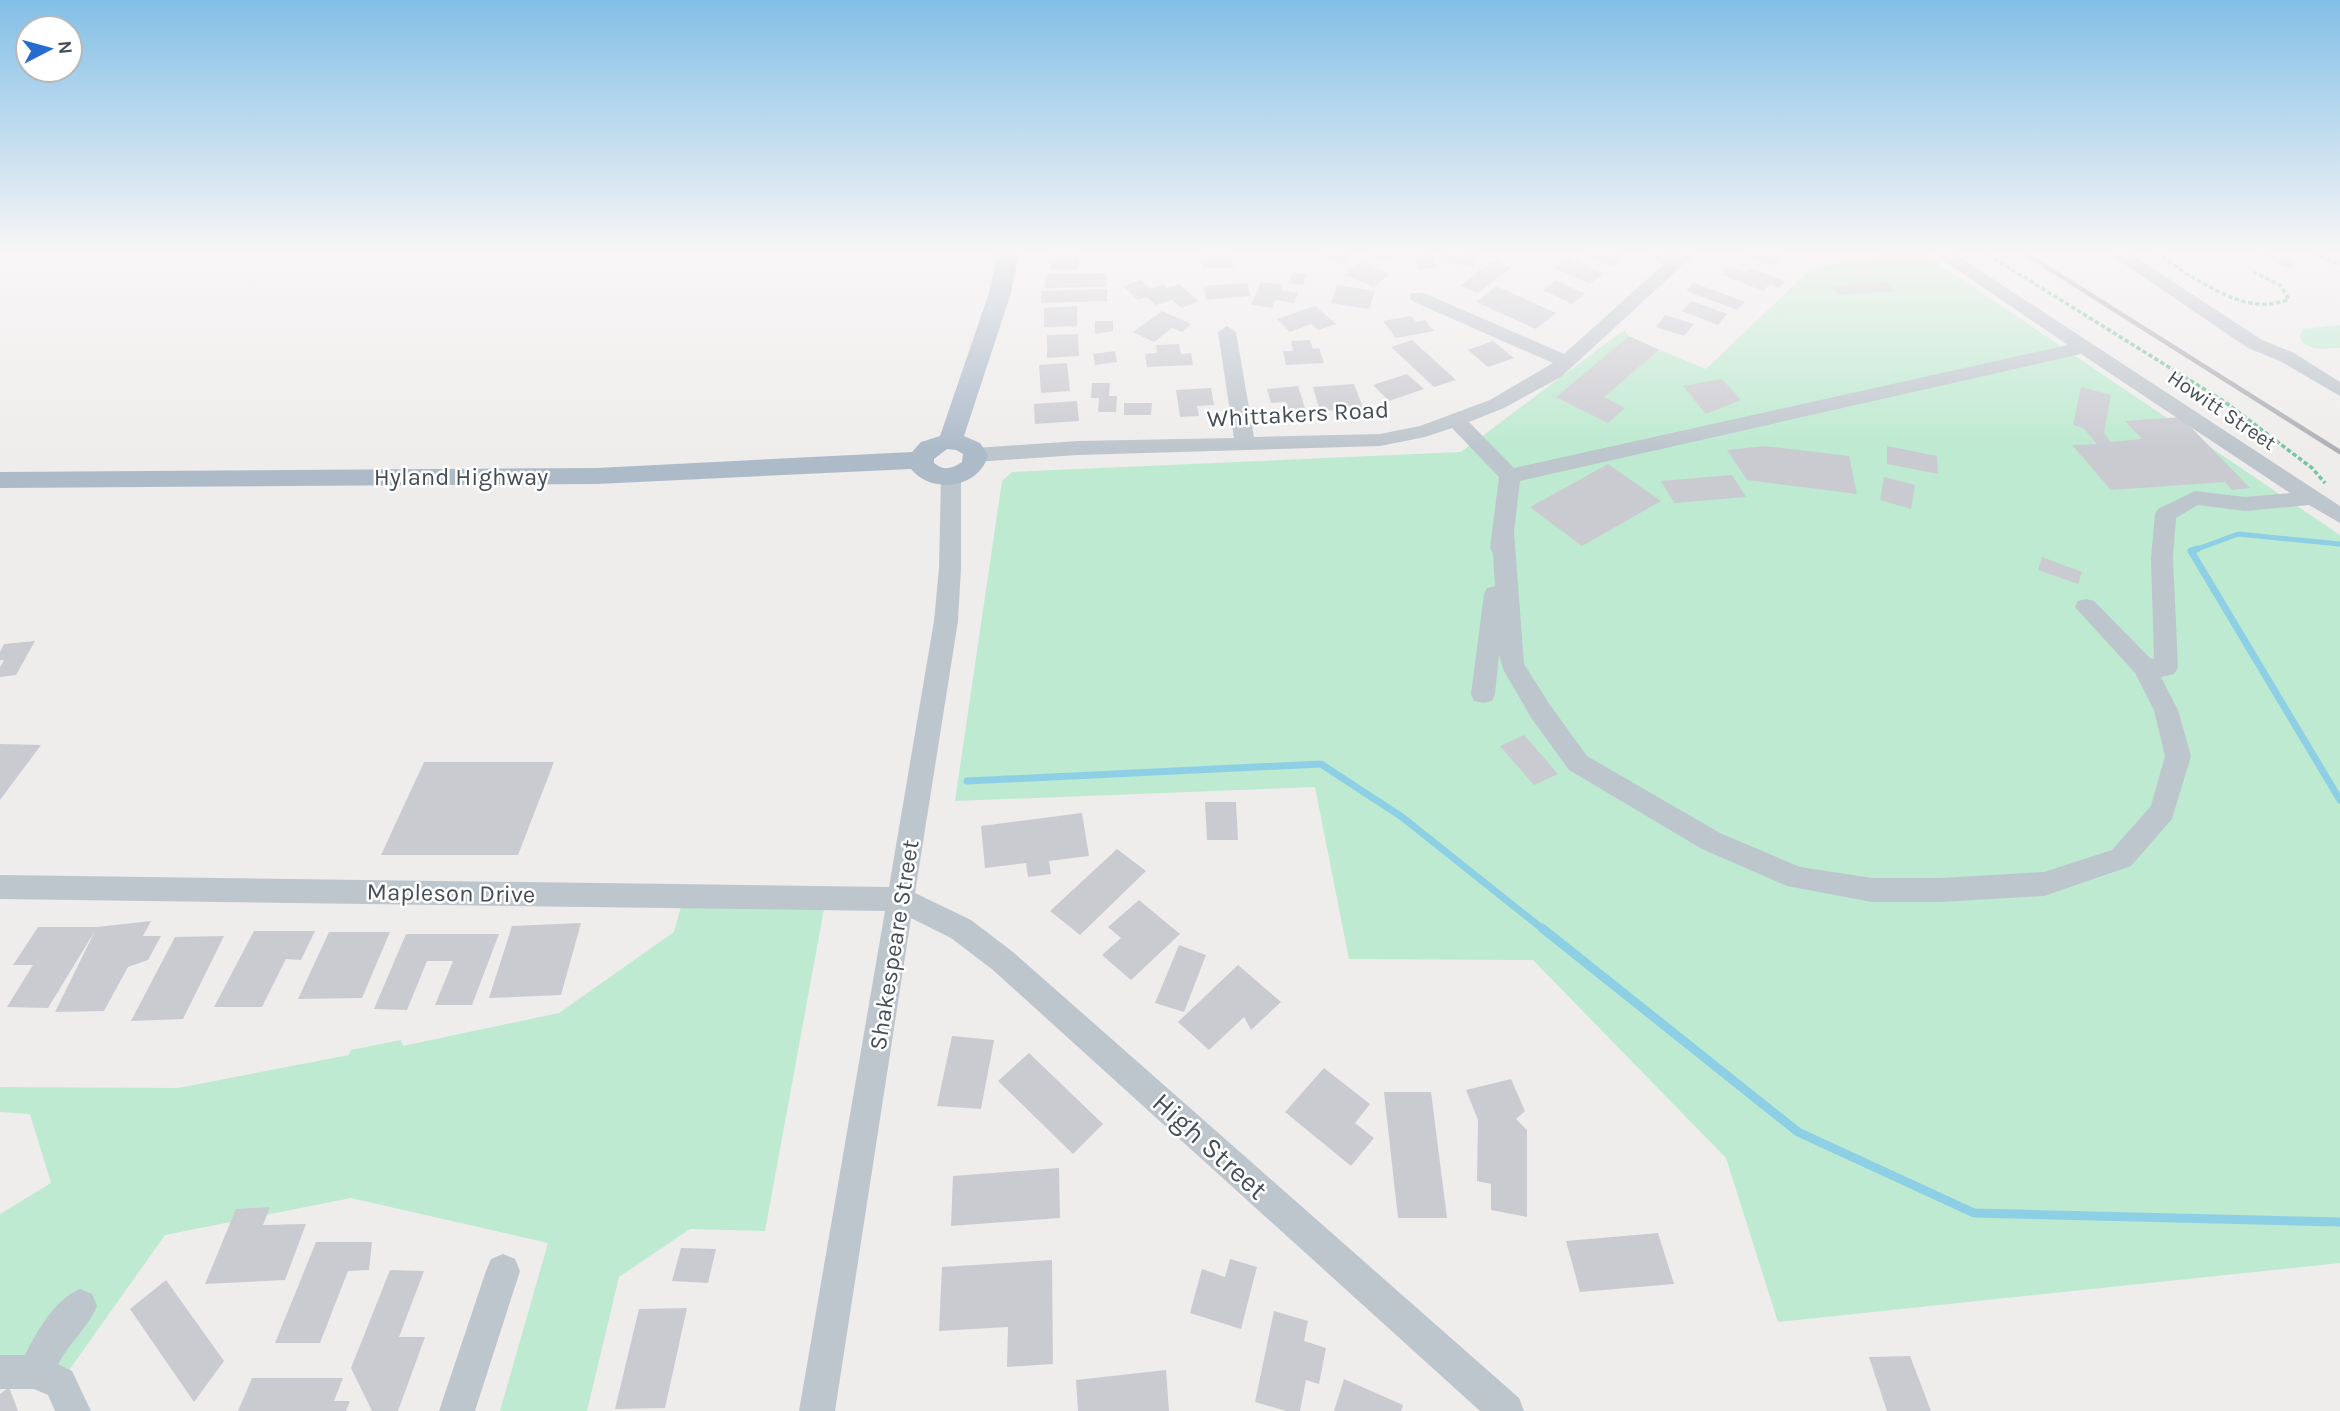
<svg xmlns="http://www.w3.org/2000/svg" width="2340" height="1411" font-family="Karla,sans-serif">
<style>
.green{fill:#bdead0}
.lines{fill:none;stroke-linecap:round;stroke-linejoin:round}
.stream-far2{stroke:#8dcfe4;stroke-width:5}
.stream-far1{stroke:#8dcfe4;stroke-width:7}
.stream{stroke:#8dcfe4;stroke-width:9}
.building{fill:#cacbd1}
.path{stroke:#78c5a1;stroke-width:3.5;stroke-dasharray:4.5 2.5;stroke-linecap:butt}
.minor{fill:#bec6cd;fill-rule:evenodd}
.major{fill:#adbbc9;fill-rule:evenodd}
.rail{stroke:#afb1b6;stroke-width:4.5}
.labels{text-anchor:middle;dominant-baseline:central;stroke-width:5;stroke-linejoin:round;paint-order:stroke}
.far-street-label{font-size:21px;fill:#464f58;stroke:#fff}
.street-label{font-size:24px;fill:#464f58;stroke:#fff}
.near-street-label{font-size:28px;fill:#464f58;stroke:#fff}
</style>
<rect width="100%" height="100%" fill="#efecec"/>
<path class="green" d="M1901,251H1920L2340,535V1263L1778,1322L1726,1158L1533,960L1349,959L1315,787L955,801L1002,481L1012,472L1461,452L1624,330L1629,337L1706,369L1811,269Z
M2340,325V348C2325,348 2306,353 2300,336L2303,329Z
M684,896L826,898L765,1231L690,1229L619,1277L587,1411H500L548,1243L351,1198L165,1235L60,1383L0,1377V1214L51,1183L30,1114L0,1112V1087L178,1088L349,1055L351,1050L401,1040L403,1046L559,1013L674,932Z"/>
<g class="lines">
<path class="stream-far2" d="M2192,551L2238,534L2340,544"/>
<path class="stream-far1" d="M2197,549L2191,551L2340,800
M967,781L1321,764L1402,817L1544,930"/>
<path class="stream" d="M1542,928L1798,1132L1974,1213L2340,1222"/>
</g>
<path class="building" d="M1052,251H1078L1077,270H1051Z
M1202,251H1232L1233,268H1203Z
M1311,251H1341L1353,256L1341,264Z
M1369,251H1430L1436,268L1418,269L1414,258L1372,259Z
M1442,251H1457L1478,255L1473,267L1438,260Z
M1572,251H1617L1627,255L1613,267Z
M1741,251H1779L1785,253L1772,266L1738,253Z
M2250,251H2263L2294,264L2288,268Z
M1568,258L1604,273L1590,284L1554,268Z
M1493,260L1511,268L1478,293L1460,286Z
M1361,262L1390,274L1374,287L1345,275Z
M1730,266L1746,272L1751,268L1785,281L1779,288L1770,284L1763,291L1721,274Z
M1293,272L1307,274L1303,285L1288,283Z
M1106,273V287L1045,288L1046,274Z
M1141,280L1151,289L1163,284L1167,288L1179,284L1199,301L1182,308L1172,300L1156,305L1146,297L1138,300L1123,286Z
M1556,280L1585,294L1572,304L1543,290Z
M1261,282L1283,285L1281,290L1298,293L1294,303L1275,300L1272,308L1251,305Z
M1888,282L1896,291L1838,295L1831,286Z
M1247,283L1251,296L1207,300L1203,286Z
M1694,283L1745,302L1737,310L1686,291Z
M1337,285L1375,291L1369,309L1331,303Z
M1496,286L1556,313L1536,329L1476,302Z
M1107,289V301L1041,303V291Z
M1692,301L1727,314L1718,325L1682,311Z
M1077,306V326L1044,327V308Z
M1315,306L1336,324L1318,330L1311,324L1290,332L1277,319Z
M1162,311L1191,324L1182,332L1172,328L1154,342L1133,332Z
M1665,315L1694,324L1684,336L1656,327Z
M1411,316L1416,322L1425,320L1434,331L1396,338L1383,321Z
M1095,321H1113V331L1095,334Z
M1078,334L1079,356L1047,358V335Z
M1629,336L1659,350L1604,397L1625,408L1608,423L1556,397Z
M1310,340L1313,349L1319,348L1324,363L1286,365L1283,351H1293L1291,341Z
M1412,340L1456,380L1434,387L1391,347Z
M1493,341L1514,358L1488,367L1468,350Z
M1179,344L1181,354L1191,353L1193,365L1147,367L1145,354L1157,353L1156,345Z
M1115,351L1117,362L1095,365L1093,354Z
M1067,363L1070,391L1041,393L1039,365Z
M1407,374L1424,389L1389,401L1373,385Z
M1722,379L1741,400L1706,414L1683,386Z
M1092,383H1110L1109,396H1117L1116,412H1098L1099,398H1091Z
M1354,384L1363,408L1320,411L1313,387Z
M1298,386L1307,415L1290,416L1286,402L1271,403L1267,389Z
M2081,387L2111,395L2104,433L2111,442L2142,439L2125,421L2181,417L2250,488L2232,490L2225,482L2111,490L2072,445L2097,444L2083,428L2073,425Z
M1211,388L1214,405L1197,406L1199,416L1180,417L1176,390Z
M1077,401L1079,421L1035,424L1034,404Z
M1124,403H1152L1151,415H1124Z
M1765,446L1849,456L1857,494L1747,480L1727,450Z
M1887,446L1937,456L1938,474L1887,464Z
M1608,464L1661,501L1582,546L1530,507Z
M1732,475L1746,497L1674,503L1661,481Z
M1884,477L1915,485L1911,509L1880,500Z
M2042,557L2082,572L2078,584L2038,570Z
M35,641L16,675L0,677V667L4,660H0V652L4,644Z
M1524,735L1558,774L1534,785L1500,746Z
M0,744L41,745L0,800Z
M424,762H554L518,855H381Z
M1205,802H1236L1238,840H1207Z
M1082,813L1089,856L1049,861L1051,874L1028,877L1026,863L985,868L981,826Z
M1117,849L1146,871L1080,935L1050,911Z
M1139,900L1180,934L1131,980L1102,955L1121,938L1108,927Z
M151,921L143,936H161L148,960L128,967L104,1011L55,1012L95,931L48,1008L7,1007L33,965H13L38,927H97Z
M581,923L561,995L489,998L512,926Z
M254,931H315L301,960L286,959L262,1007H214Z
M329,932H390L362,998L298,999Z
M406,934H499L472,1005H435L453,961H427L407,1010L374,1009Z
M224,936L183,1019L131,1021L175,937Z
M1179,945L1206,955L1184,1012L1155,1003Z
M1238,965L1281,1002L1251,1030L1244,1017L1209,1050L1178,1022Z
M952,1036L994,1040L981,1109L937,1106Z
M1029,1053L1103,1124L1073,1154L998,1081Z
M1324,1068L1370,1104L1355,1123L1374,1138L1351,1166L1285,1112Z
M1511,1079L1525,1111L1516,1119L1527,1130V1217L1491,1210V1184L1477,1181L1478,1120L1466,1090Z
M1384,1092H1431L1447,1218H1398Z
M1059,1168L1060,1218L951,1226L953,1176Z
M270,1207L263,1225L306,1224L285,1280L205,1284L236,1209Z
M1658,1233L1674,1284L1580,1292L1566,1241Z
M316,1242H372L369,1270L348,1271L320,1343H275Z
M681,1248L716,1249L708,1283L672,1281Z
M1230,1259L1257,1267L1241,1329L1190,1313L1202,1269L1225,1277Z
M1052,1260L1053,1364L1007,1367L1008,1327L939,1331L942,1267Z
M390,1270L424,1271L399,1337H425L398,1411H372L351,1368Z
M166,1280L224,1361L194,1402L130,1309Z
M687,1308L665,1408L615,1409L639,1309Z
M1274,1311L1308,1321L1304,1341L1326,1348L1319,1384L1306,1380L1300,1411H1286L1255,1402Z
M1910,1356L1931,1411H1887L1869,1357Z
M1166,1370L1169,1411H1078L1076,1380Z
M252,1378H343L334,1401H350L346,1411H238Z
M1344,1379L1403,1405L1401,1411H1334Z
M9,1387L18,1411H0V1394Z"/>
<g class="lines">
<path class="path" d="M1982,251L2225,402L2312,468L2325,483
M2162,251L2160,254L2186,274
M2208,251L2214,253
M2307,251L2340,265
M2185,273C2217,291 2252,315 2289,299L2280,285L2254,272"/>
<path class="minor" d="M1640,251H1664L1674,255L1679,251H1698L1561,377L1504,408L1469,422L1514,468L2068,345L1929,251H1950L2340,506V523L2309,505L2245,511L2198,505L2176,518L2173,558L2178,668L2174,674L2161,677L2178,710L2191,756L2172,819L2131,866L2044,896L1940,902H1872L1787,886L1702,849L1569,770L1532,719L1504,671L1499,655L1495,694L1492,701L1483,703L1474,701L1471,694L1484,594L1487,588L1495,586L1493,553L1490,548L1499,477L1452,428L1425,437L1380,446L1078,455L976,462L969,460L966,455L969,450L976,448L1078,441L1234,438L1218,332L1227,326L1236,332L1254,437L1380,434L1420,426L1490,400L1553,363L1412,301L1409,297L1412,293H1424L1564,354L1664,264ZM2081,354L2290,493L2245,497L2195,491L2158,509L2155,514L2151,558L2154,659L2150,658L2094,601L2086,599L2078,601L2075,607L2135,673L2154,710L2165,756L2151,806L2112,850L2044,872L1940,878H1872L1800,867L1720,833L1587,756L1550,705L1524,664L1514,532L1520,481Z
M2105,251H2126L2262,340L2294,353L2340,382V396L2280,361L2248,348Z
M951,470L958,472L961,477V568L958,621L915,893L971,920L1013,952L1519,1398L1524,1411H1480L993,970L951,938L911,918L835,1411H799L885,911L0,899V875L889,887L934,621L939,568L941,477L944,472Z
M503,1254L515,1259L520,1271L475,1411H439L486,1271L491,1259Z
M80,1289L92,1294L97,1306C88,1328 69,1343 58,1364L72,1371L91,1411H55L48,1395L34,1389H0V1355H25C38,1330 54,1300 80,1289Z"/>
<path class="major" d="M998,251H1019L1011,293L964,436L980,443L988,455C980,488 932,495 911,469L597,484L0,488V472L597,468L912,452L921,442L940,436L989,293ZM947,449L956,450L963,454L962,462C952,469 943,471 934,463V459Z"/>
<path class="rail" d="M2021,251L2340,452"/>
</g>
<linearGradient id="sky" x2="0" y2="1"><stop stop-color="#83bfe6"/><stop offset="0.56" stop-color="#f8f6f6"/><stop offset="1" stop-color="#f8f6f6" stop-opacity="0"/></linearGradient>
<rect width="2340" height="449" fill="url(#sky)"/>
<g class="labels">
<g class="far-street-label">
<text transform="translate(2222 410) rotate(34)">Howitt Street</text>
</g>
<g class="street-label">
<text transform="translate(1298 414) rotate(-3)">Whittakers Road</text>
<text x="461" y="477">Hyland Highway</text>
<text transform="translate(451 893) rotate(1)">Mapleson Drive</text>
<text transform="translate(894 945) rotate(-81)">Shakespeare Street</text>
</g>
<g class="near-street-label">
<text transform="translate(1210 1146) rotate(42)">High Street</text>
</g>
</g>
<g transform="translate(49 49) rotate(84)"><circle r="33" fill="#ffffff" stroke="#b5b9bc" stroke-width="2"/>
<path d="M0-5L12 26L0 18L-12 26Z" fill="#266bce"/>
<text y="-10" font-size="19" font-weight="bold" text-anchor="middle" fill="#464f58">N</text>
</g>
</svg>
